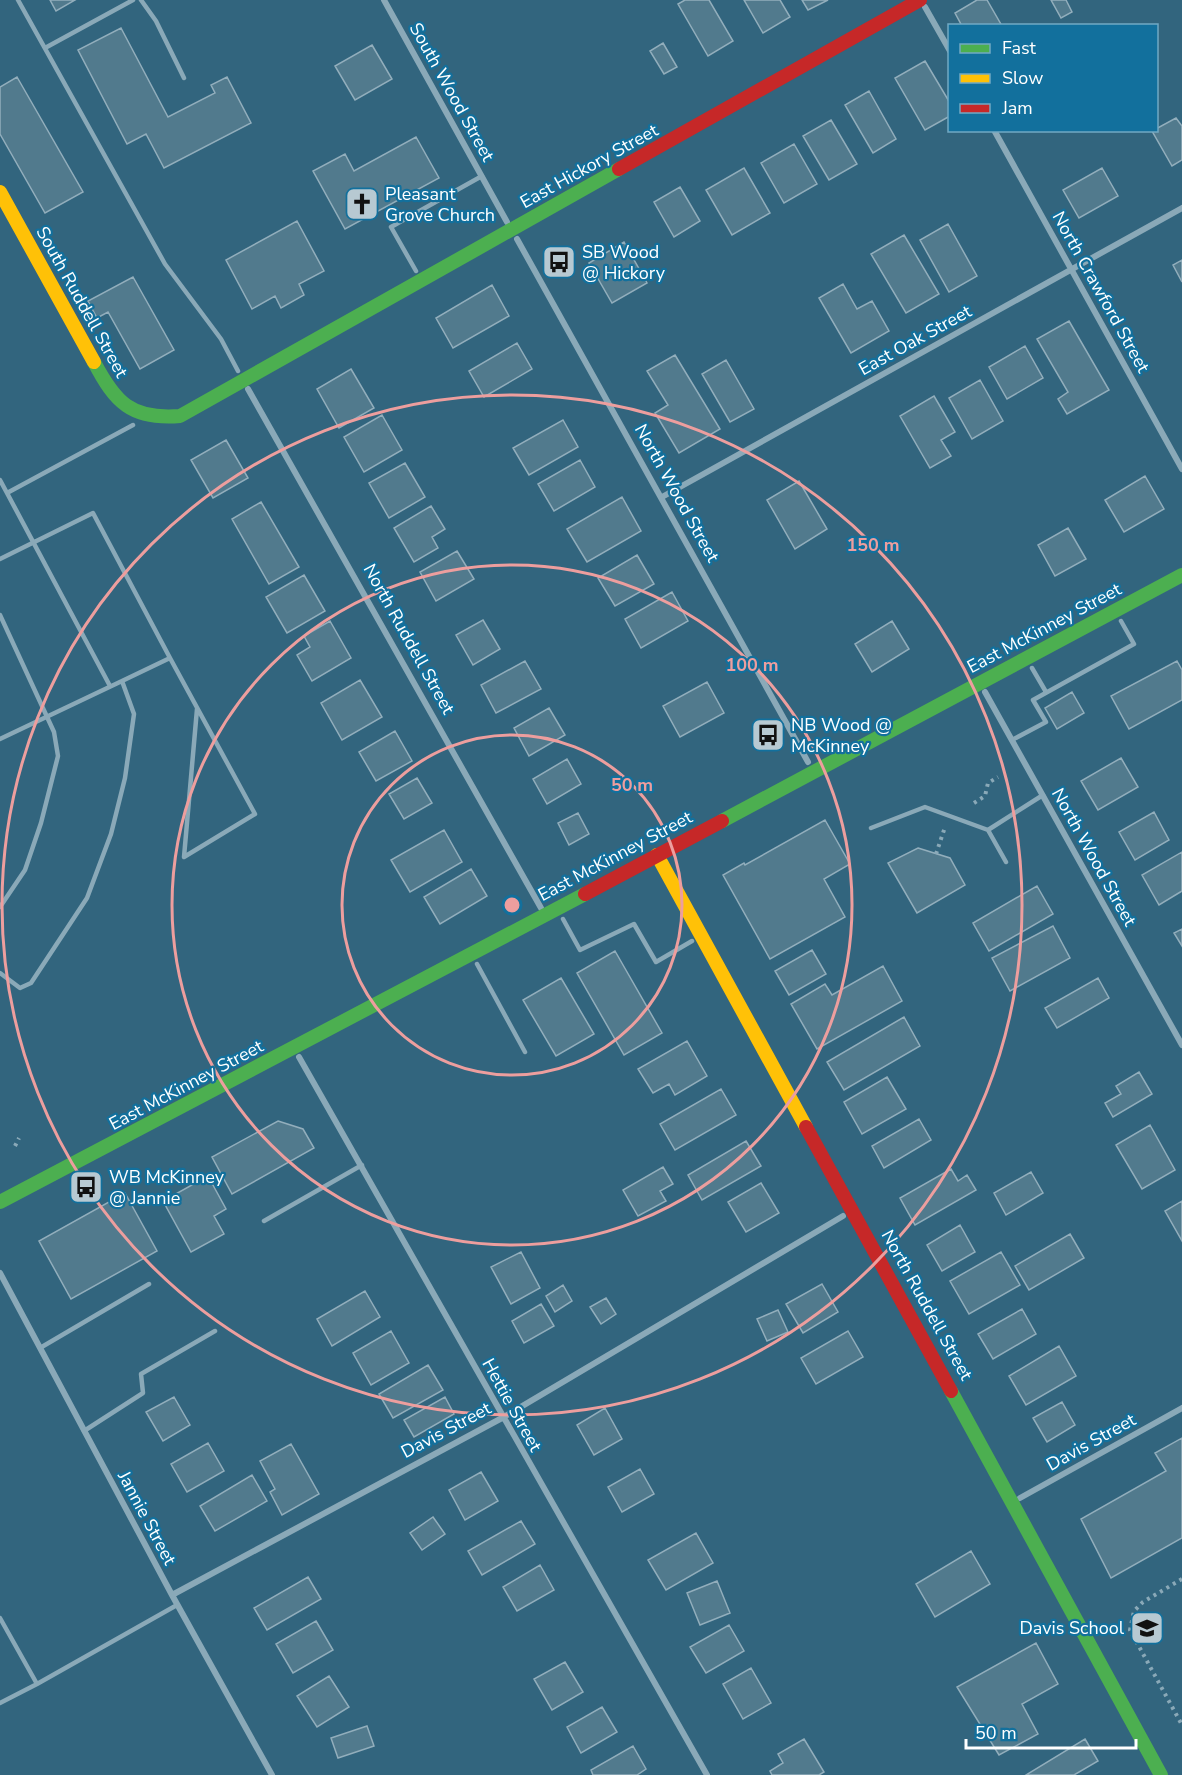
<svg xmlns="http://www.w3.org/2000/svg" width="1182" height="1775" font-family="'Nunito Sans',sans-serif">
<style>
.building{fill:#517a8d;stroke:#92aebc;stroke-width:1.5}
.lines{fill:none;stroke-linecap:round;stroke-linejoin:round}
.path{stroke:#8aa9b8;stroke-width:4;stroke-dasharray:3 4.5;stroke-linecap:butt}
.lane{stroke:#8aa9b8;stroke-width:4.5}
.street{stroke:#8aa9b8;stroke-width:6}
.fast{stroke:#4caf50;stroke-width:14}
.slow{stroke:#ffc107;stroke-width:14}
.jam{stroke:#c62828;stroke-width:14}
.ring{fill:none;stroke:#ed9e9e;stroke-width:3}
.labels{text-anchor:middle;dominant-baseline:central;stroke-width:4.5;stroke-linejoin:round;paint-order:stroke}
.street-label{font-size:18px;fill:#fff;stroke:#12709d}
.poi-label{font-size:18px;fill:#fff;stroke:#12709d;text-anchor:start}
.centre{fill:#ed9e9e;stroke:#12709d;stroke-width:3}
.ring-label{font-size:18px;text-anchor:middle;font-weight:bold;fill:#ed9e9e;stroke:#12709d;stroke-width:4.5;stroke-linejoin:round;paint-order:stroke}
</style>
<rect width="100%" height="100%" fill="#32657e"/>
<path class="building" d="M50,0H75L56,11Z
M685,0H709L733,41L708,56L678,4Z
M744,0H780L790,17L763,33Z
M802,0H828L808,10Z
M977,0H987L1002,26H962L955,13Z
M1051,0H1066L1072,12L1061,18Z
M121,28L168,117L215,93L211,85L227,77L251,123L164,168L146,134L127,144L78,50Z
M663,43L677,67L664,74L650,51Z
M372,45L392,79L355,100L335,66Z
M925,61L950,103V116L925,130L895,78Z
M17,77L83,192L45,213L0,134V87Z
M869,91L896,139L873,153L845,105Z
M1176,118L1182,126V160L1172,166L1152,131Z
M831,120L857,164L829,180L803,136Z
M416,137L439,178L345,229L313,171L345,154L354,171Z
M794,144L817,184L784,203L761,163Z
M744,168L770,213L732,235L706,190Z
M1102,168L1118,196L1079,218L1063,190Z
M680,187L700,221L674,237L654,202Z
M297,221L324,271L299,284L304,295L281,308L275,296L252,309L226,260Z
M948,224L977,276L949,292L920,240Z
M904,235L939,294L906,313L871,254Z
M624,242L647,283L612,303L589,263Z
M1182,260V282L1173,265Z
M133,277L174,350L140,369L108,312L97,318L88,301Z
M843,284L857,309L872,301L889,331L851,353L819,298Z
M492,285L509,316L453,348L436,318Z
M1069,321L1109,390L1067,414L1058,399L1068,392L1037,339Z
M517,343L532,369L484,397L469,371Z
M1025,346L1043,378L1007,399L989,367Z
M675,355L720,429L679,453L655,413L668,405L647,371Z
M726,360L754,409L730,422L702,374Z
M351,369L374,408L339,428L317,389Z
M980,380L1003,421L972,439L949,398Z
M934,396L955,432L941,440L951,456L930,468L900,416Z
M382,415L402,450L364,472L344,437Z
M563,420L578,447L529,475L513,448Z
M226,440L248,478L213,498L191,460Z
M580,460L595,487L554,511L538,484Z
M405,463L425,497L389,518L369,483Z
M1145,476L1164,509L1124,532L1105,500Z
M799,481L827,529L795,549L767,500Z
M622,497L641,531L587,562L567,529Z
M261,502L299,567L269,584L232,519Z
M431,506L445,529L432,537L438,548L414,562L394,528Z
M1068,528L1086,559L1055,576L1038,545Z
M457,551L474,579L436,601L420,572Z
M637,555L654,584L615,606L598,578Z
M304,575L325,611L287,633L266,597Z
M672,592L688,621L641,648L625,619Z
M483,620L500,649L473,665L456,635Z
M330,621L351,658L312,681L297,655L310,647L304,636Z
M892,621L909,649L872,672L855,644Z
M525,661L541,689L496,713L481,685Z
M1177,661L1182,670V700L1129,729L1111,696Z
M360,680L382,717L342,740L321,703Z
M707,682L724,713L680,737L663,706Z
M1072,692L1084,713L1057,729L1045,708Z
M549,708L565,735L529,756L514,728Z
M395,731L412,761L376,781L359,752Z
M1121,758L1138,787L1098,810L1081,781Z
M567,759L581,784L547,804L533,779Z
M417,778L432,803L404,819L389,794Z
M1154,812L1169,840L1135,860L1119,832Z
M578,813L589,834L569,845L558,823Z
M825,820L850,864L824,879L845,917L770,959L723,875L744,863L745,865Z
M444,830L462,862L410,892L391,860Z
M918,848L950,858L965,885L917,913L888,863Z
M1182,852V891L1159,905L1142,875Z
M471,869L487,896L440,924L424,897Z
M1037,886L1053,914L989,951L973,923Z
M1053,926L1070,958L1010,991L992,958Z
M1182,929V946L1174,933Z
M812,950L826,974L789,995L775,971Z
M615,951L662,1033L624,1055L577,973Z
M883,966L902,1001L817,1049L791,1004L825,984L832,995Z
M561,978L594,1034L556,1056L523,1000Z
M1098,978L1109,998L1057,1028L1045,1008Z
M904,1017L920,1046L844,1090L827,1062Z
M687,1041L707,1076L675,1095L669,1084L653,1093L638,1069Z
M1139,1072L1152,1094L1113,1117L1105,1103L1121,1094L1116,1086Z
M887,1077L906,1109L862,1134L844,1102Z
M721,1089L736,1115L675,1150L660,1124Z
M919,1119L931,1140L884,1168L872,1146Z
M278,1121L303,1129L314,1148L232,1194L212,1157Z
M1150,1125L1175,1170L1142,1189L1116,1145Z
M746,1141L761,1166L702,1200L688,1175Z
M663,1167L673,1184L660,1191L666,1201L638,1216L623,1190Z
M951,1169L958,1181L967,1175L976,1190L915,1225L900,1198Z
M1031,1172L1043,1193L1006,1215L994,1193Z
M208,1176L226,1209L214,1216L224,1234L191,1252L163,1201Z
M761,1183L779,1213L746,1232L728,1202Z
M125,1193L157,1251L71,1299L39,1241Z
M1182,1201V1241L1165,1211Z
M960,1225L975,1252L942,1271L927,1245Z
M1070,1234L1084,1258L1029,1290L1015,1266Z
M521,1252L540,1288L511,1304L491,1267Z
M1001,1252L1020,1285L969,1314L950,1281Z
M822,1284L838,1312L803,1333L786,1304Z
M563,1285L572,1301L555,1312L546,1296Z
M365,1291L380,1317L332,1346L317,1319Z
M606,1298L616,1314L601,1324L590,1307Z
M541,1304L554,1326L524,1343L512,1321Z
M1022,1309L1036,1334L993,1359L978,1334Z
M778,1310L788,1332L767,1341L757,1319Z
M391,1331L409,1363L371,1385L353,1353Z
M848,1331L863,1357L816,1384L801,1358Z
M1059,1346L1076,1376L1026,1405L1009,1376Z
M428,1365L443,1390L393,1418L379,1394Z
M174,1397L190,1425L163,1441L146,1412Z
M445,1397L454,1414L414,1437L404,1420Z
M1062,1402L1075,1425L1047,1442L1033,1418Z
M605,1408L622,1439L594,1455L577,1425Z
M1182,1438V1538L1111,1578L1081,1519L1166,1471L1155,1453Z
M208,1443L224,1471L187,1492L171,1464Z
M291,1444L319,1494L282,1515L270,1492L275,1489L260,1461Z
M640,1469L654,1494L622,1512L608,1487Z
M481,1472L498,1501L465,1520L449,1490Z
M252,1475L267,1501L215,1531L200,1506Z
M433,1517L445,1534L422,1550L410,1533Z
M521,1521L535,1544L482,1575L468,1551Z
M696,1533L713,1563L666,1590L648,1560Z
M971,1551L990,1584L935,1617L916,1584Z
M540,1565L554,1590L517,1611L503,1587Z
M308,1577L321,1599L267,1630L254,1608Z
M717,1581L730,1613L700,1625L687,1593Z
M316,1621L333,1650L293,1673L276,1644Z
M729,1625L744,1651L706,1673L690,1647Z
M1036,1643L1058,1684L1022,1704L1038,1734L999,1755L957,1687Z
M565,1662L583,1692L552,1710L534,1679Z
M751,1668L771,1703L743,1719L723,1684Z
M329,1676L349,1707L317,1727L297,1696Z
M602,1707L617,1732L581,1753L567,1727Z
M367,1726L374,1746L338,1758L331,1738Z
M804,1739L824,1772L819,1775H772L770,1771L783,1763L778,1754Z
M1085,1739L1098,1761L1074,1775H1026Z
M633,1746L646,1769L637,1775H593L591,1770Z"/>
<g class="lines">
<path class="path" d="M974,803L985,796L988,783L998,777
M936,854L945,827
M15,1146L19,1138
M1182,1579L1143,1602L1134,1611L1130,1630L1182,1725"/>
<path class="lane" d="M18,0L165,264L221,339L238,371
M141,0L156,21L184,78
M45,48L133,0
M416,271L391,227L482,176
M0,480L7,493L133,425
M7,493L110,686
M0,559L93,513L170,658
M0,615L54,732L58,756L41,823L25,870L0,907
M1032,668L1046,692
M122,681L170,658L255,814L184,857L197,709
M0,739L122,681L134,714L125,778L111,834L87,898L31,983L20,988L0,973
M1012,740L1046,722L1033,700L1134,644L1121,621
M871,828L925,807L988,830L1043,795
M988,830L1006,862
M563,919L580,950L634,924L656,962L692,941
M477,964L525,1052
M264,1221L362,1165
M40,1348L149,1284
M84,1431L143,1393L141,1374L215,1331
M0,1618L37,1684L177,1605
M0,1703L37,1684"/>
<path class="street" d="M384,0L507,222
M925,7L950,51
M994,130L1182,469
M517,239L808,762
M248,389L541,908
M662,497L1182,208
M985,692L1182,1045
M299,1057L707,1775
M0,1273L172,1595L272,1775
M1020,1498L1182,1408
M172,1595L502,1418L843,1216"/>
<path class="fast" d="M94,362C115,402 131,420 180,416L619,169
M722,821L1182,575
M0,1202L585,894
M951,1391L1161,1775"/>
<path class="slow" d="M0,192L94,362
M657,855L806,1127"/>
<path class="jam" d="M619,169L920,0
M585,894L722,821
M806,1127L951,1391"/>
</g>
<g class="ring">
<circle cx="512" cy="905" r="170"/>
<circle cx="512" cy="905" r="340"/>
<circle cx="512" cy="905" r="510"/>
</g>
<defs>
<g id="church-square" transform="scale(1.725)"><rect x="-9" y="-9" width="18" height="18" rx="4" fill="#b7c9d2" stroke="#12709d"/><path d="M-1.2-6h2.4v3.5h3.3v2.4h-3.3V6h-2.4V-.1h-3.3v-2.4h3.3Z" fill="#111"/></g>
<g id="bus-square" transform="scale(1.725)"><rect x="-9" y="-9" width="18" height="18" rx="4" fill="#b7c9d2" stroke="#12709d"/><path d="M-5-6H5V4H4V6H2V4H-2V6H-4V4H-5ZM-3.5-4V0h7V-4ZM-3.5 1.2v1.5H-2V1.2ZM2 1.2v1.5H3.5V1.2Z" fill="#111"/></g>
<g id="school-square" transform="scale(1.725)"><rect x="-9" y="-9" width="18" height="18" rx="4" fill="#b7c9d2" stroke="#12709d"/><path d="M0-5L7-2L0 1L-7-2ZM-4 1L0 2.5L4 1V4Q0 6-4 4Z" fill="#111"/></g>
</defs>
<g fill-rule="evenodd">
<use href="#church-square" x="362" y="204"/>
<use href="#bus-square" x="559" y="262"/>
<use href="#bus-square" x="768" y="735"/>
<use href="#bus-square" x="86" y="1187"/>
<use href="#school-square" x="1147" y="1628"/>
</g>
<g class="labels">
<g class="street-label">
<text transform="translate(452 92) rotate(61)">South Wood Street</text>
<text transform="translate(589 166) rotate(-29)">East Hickory Street</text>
<text transform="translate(1101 292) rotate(61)">North Crawford Street</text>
<text transform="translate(82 302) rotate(61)">South Ruddell Street</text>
<text transform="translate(915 340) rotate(-29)">East Oak Street</text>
<text transform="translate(677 493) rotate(61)">North Wood Street</text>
<text transform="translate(1044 628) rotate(-28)">East McKinney Street</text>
<text transform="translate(409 639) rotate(61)">North Ruddell Street</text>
<text transform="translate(615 856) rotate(-28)">East McKinney Street</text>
<text transform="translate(1094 857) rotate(61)">North Wood Street</text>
<text transform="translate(186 1085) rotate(-28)">East McKinney Street</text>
<text transform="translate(927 1305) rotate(61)">North Ruddell Street</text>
<text transform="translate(512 1405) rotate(61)">Hettie Street</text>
<text transform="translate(446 1430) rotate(-28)">Davis Street</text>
<text transform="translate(1091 1442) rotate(-29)">Davis Street</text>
<text transform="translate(147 1518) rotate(62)">Jannie Street</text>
</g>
<g class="poi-label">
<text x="385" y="194">Pleasant<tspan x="385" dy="21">Grove Church</tspan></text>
<text x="582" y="252">SB Wood<tspan x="582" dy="21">@ Hickory</tspan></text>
<text x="791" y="725">NB Wood @<tspan x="791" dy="21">McKinney</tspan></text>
<text x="109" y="1177">WB McKinney<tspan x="109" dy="21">@ Jannie</tspan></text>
<text x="1124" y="1628" text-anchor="end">Davis School</text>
</g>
</g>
<circle cx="512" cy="905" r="9" class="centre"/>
<g class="ring-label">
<text x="873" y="551">150 m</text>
<text x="752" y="671">100 m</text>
<text x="632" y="791">50 m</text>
</g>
<rect x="948" y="24" width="210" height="108" fill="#12709d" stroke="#71a9c4" stroke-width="1.5"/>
<rect x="960" y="44" width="30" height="9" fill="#4caf50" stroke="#71a9c4" stroke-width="1.5"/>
<text x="1002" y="54" font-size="18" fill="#ffffff">Fast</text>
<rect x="960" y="74" width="30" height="9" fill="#ffc107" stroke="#71a9c4" stroke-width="1.5"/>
<text x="1002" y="84" font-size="18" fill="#ffffff">Slow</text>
<rect x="960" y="104" width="30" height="9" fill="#c62828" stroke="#71a9c4" stroke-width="1.5"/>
<text x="1002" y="114" font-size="18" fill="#ffffff">Jam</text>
<path d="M966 1739v9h170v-9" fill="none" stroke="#ffffff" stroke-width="3"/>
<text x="975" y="1739" font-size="18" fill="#ffffff" stroke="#12709d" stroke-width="4.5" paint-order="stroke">50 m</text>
</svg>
